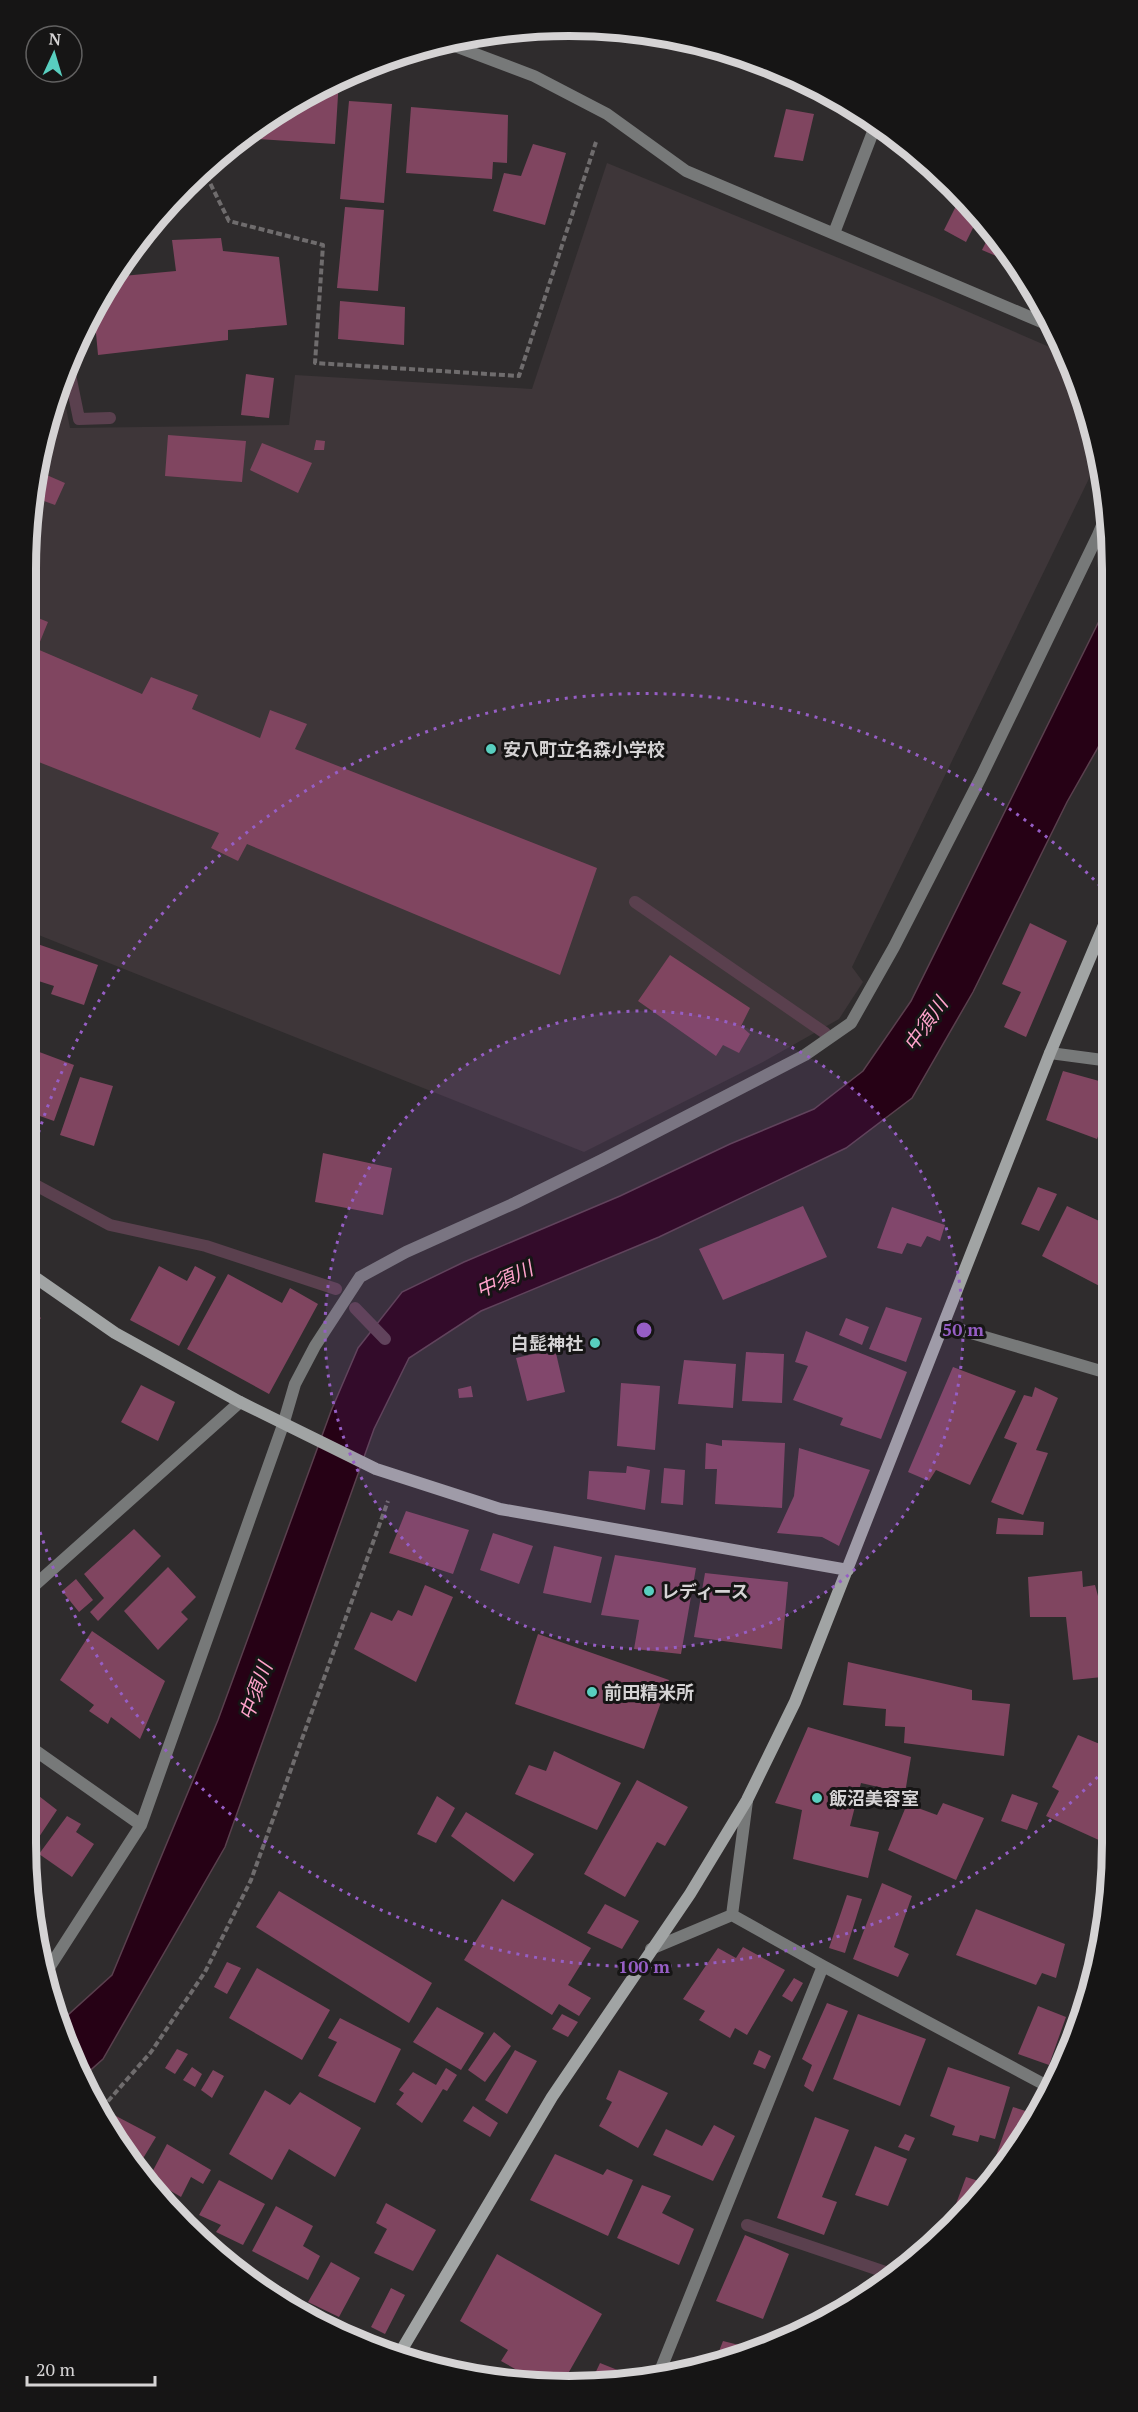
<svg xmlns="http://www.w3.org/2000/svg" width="1138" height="2412" font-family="'PT Serif','Noto Sans JP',serif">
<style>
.built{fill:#3e3639}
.water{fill:#260115;stroke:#5a404e;stroke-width:1.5}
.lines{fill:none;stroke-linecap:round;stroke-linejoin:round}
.stream{stroke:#5a404e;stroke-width:12}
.building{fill:#804560}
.path{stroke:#6f6c6d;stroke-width:4;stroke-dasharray:6 3;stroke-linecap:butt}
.street{stroke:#777979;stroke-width:12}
.secondary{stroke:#a1a4a4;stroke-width:12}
.ring{fill:none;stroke:#965ec5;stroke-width:3;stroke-dasharray:3 6}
.poi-dot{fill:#58cebf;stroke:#161515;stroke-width:2}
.labels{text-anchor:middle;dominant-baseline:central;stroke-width:6;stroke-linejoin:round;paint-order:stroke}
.poi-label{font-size:18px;font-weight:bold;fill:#d5d3d4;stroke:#161515;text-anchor:start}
.water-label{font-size:20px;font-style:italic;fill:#ffa3cb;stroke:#161515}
.rim{fill:none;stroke:#d5d3d4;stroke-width:8}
.centre{fill:#965ec5;stroke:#161515;stroke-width:3}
.ring-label{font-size:18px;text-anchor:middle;font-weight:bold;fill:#965ec5;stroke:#161515;stroke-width:6;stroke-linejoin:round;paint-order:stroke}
</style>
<rect width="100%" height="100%" fill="#2f2c2d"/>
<path class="built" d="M607,163L934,297L1068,355L1098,460L852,967L863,982L839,1019L763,1062L584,1152L26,930V569L36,463L61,382L70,428L289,425L295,375L532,389Z"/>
<path class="water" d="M1108,603L1109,728L1067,802L973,992L912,1098L846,1148L659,1237L481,1311L409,1358L374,1429L225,1847L103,2059L85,2075L58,2024L112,1975L218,1720L331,1411L358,1348L402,1292L464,1262L620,1196L730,1144L814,1109L863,1071L911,1001Z"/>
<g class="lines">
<path class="stream" d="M67,360L79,419L110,418
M635,902L825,1033
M26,1180L110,1225L206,1246L336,1289
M355,1308L385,1339
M747,2225L897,2276"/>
</g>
<path class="building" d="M339,79L335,144L242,138L267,117Z
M349,101L392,104L384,203L340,199Z
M411,107L508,115L507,163L493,162L492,179L406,173Z
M786,109L814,114L803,161L774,157Z
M533,144L566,153L545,225L493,211L504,173L521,176Z
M960,198L979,216L966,242L944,230Z
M345,207L384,210L378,291L337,288Z
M992,230L1000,238L1015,264L982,250Z
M221,238L223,251L279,257L287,325L228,330V340L98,355L94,311L112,277L176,271L172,240Z
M340,301L405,307L404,345L338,339Z
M246,374L274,378L269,418L241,415Z
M168,435L246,441L242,482L165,476Z
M316,440L325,441L324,450H314Z
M262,443L312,463L298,493L250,470Z
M42,473L65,483L55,505L33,497Z
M26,613L48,622L37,649L142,694L151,677L198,695L192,709L260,738L270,710L307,724L295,749L597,868L560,975L247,844L238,861L211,848L219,833L26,757Z
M1030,923L1067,941L1026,1037L1004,1027L1021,992L1002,984Z
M26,940L98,965L84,1005L51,994L54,986L26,977Z
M670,955L750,1008L741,1026L750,1034L739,1053L723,1045L716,1056L638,1001Z
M26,1047L74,1065L54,1121L37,1115L34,1124L26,1120Z
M1063,1071L1110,1084V1105L1097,1139L1046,1120Z
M80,1077L113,1086L94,1146L60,1135Z
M323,1153L392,1168L383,1215L315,1202Z
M1038,1187L1057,1194L1039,1231L1021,1224Z
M803,1206L827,1257L723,1300L699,1249Z
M1067,1206L1110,1226L1111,1292L1042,1256Z
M892,1207L945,1225L940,1241L927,1236L921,1247L907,1243L902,1254L877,1248Z
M159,1266L187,1281L195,1266L216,1277L179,1346L130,1320Z
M228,1274L282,1303L290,1288L318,1304L269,1394L187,1349Z
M26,1305L41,1318L28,1334L26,1332Z
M886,1307L922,1318L906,1362L869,1349Z
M846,1318L869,1327L862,1345L839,1335Z
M806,1331L907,1372L881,1439L840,1425L843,1418L793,1400L808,1366L795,1362Z
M555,1349L565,1392L527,1401L516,1358Z
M746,1352L784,1354L782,1403L742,1401Z
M684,1360L736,1364L733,1408L678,1404Z
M953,1367L1016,1391L970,1485L936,1470L929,1481L908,1472Z
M621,1383L660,1386L655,1450L617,1446Z
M141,1385L175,1402L158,1441L121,1422Z
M471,1386L473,1397L459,1398L458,1389Z
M1035,1387L1058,1398L1036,1450L1048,1453L1023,1515L991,1502L1017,1443L1004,1438L1024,1395L1032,1397Z
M722,1440L785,1443L782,1508L715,1504L717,1469H705L706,1443L722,1446Z
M799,1448L870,1470L839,1546L822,1537L777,1533L794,1496Z
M627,1466L650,1470L645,1510L587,1499L589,1471L626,1473Z
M664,1468L685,1470L683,1505L661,1503Z
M406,1511L469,1530L453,1574L389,1553Z
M998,1518L1044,1522L1043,1535L996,1534Z
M134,1529L161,1556L98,1621L90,1612L104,1598L84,1574Z
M493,1533L533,1546L519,1584L480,1570Z
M554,1546L602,1557L591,1603L543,1593Z
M615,1555L696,1568L681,1654L634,1649L639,1620L601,1615Z
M168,1567L196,1597L181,1612L188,1619L158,1650L124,1611Z
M1082,1571L1083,1587L1095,1585L1098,1596L1107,1597L1112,1676L1073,1680L1066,1617H1030L1028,1577Z
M705,1573L788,1582L782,1649L694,1637Z
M76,1579L93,1600L79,1612L62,1591Z
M425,1585L453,1597L416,1682L354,1649L371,1612L392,1621L398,1610L412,1616Z
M92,1631L165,1681L140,1739L111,1717L108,1724L89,1711L94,1705L60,1680Z
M538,1634L669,1680L644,1749L515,1704Z
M848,1662L972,1690V1700L1010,1704L1004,1756L904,1743L905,1727L885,1726L886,1709L843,1705Z
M808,1727L911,1757L905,1793L861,1783L850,1826L879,1832L868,1878L793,1859L802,1810L775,1803Z
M1078,1735L1112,1749V1846L1046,1816L1059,1791L1052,1787Z
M554,1751L621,1783L597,1830L515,1794L529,1765L546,1771Z
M637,1780L688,1807L665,1846L657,1842L625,1897L584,1874Z
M26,1786L57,1810L27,1855L26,1843Z
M1012,1794L1038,1803L1027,1830L1001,1821Z
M437,1796L455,1808L436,1843L417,1834Z
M943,1803L984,1818L956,1880L888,1850L907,1804L937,1815Z
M466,1812L534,1854L514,1882L451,1836Z
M67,1816L81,1824L76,1832L94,1844L72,1877L39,1854Z
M882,1883L912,1896L894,1947L909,1954L898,1977L853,1959Z
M279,1891L432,1983L409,2023L256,1927Z
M847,1895L862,1899L845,1953L829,1948Z
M502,1899L591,1948L568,1985L591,1998L579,2016L559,2004L552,2015L464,1960Z
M605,1904L639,1921L622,1949L587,1933Z
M976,1909L1065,1944L1056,1978L1042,1973L1036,1985L956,1955Z
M743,1947L785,1970L747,2035L735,2028L730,2038L699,2020L705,2011L683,1999L718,1948L736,1958Z
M227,1962L241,1968L227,1994L214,1987Z
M257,1968L330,2010L302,2060L229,2018Z
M794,1978L803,1983L792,2002L782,1996Z
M827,2003L848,2011L813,2092L804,2086L812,2065L802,2059Z
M1038,2006L1066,2017L1049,2065L1018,2054Z
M437,2007L484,2033L461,2070L413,2042Z
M562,2014L578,2022L568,2037L552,2029Z
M858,2014L926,2039L900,2106L833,2079Z
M340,2018L401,2049L375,2103L318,2076L337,2042L328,2038Z
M494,2032L511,2046L485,2082L468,2070Z
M177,2049L188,2054L175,2074L165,2068Z
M515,2050L537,2061L507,2114L485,2100Z
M759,2050L771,2056L765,2069L753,2064Z
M192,2067L202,2074L195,2087L183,2080Z
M948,2067L1010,2087L995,2139L980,2135L978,2142L952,2135L955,2126L930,2116Z
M446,2068L457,2075L447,2091L443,2089L422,2123L396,2104L404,2093L399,2090L413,2072L436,2085Z
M213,2070L224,2076L212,2098L201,2090Z
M619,2070L668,2093L638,2148L599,2126L612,2102L606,2099Z
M265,2090L290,2105L300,2092L361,2128L335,2177L289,2149L272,2180L229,2154Z
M473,2106L498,2123L490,2137L463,2121Z
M1013,2107L1032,2113L1004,2159L996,2156Z
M116,2116L156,2137L136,2170L111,2124Z
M815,2117L849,2130L822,2197L837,2202L824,2235L777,2218Z
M714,2125L735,2136L713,2181L653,2155L666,2129L702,2146Z
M905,2134L915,2138L909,2151L898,2147Z
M167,2144L211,2170L203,2184L191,2177L181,2197L149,2178Z
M875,2146L907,2159L888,2206L855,2195Z
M555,2154L603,2175L607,2169L633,2180L608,2236L530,2200Z
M966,2177L988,2184L977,2202L946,2231Z
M219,2180L265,2204L243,2245L216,2232L221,2225L199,2215Z
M642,2185L671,2196L662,2213L694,2229L679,2265L617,2238Z
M386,2203L436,2230L413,2271L374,2253L387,2229L376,2223Z
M276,2206L313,2226L303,2246L320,2256L308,2280L252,2251Z
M745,2235L789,2254L763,2319L716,2301Z
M497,2254L602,2314L565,2379L531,2378L501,2361L508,2350L460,2321Z
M331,2262L360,2278L339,2317L308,2302Z
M391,2288L405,2295L385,2334L371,2327Z
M723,2341L747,2347L746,2350L716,2359Z
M600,2363L630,2375L627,2381L592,2380Z"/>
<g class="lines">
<path class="path" d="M206,167V175L229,221L323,245L315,363L519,376L596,142
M102,2108L151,2052L205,1972L251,1880L388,1501"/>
<path class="street" d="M444,42L534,76L607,114L686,171L1051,326
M834,233L876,124
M1108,511L1098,535L1108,538
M1050,1053L1110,1061
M944,1325L1111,1374
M26,1593L240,1402
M26,1744L141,1825
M732,1915L823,1966L1049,2087
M651,1949L732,1915L747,1801
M47,1971L141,1825L283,1425L295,1384L315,1346L360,1277L406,1252L515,1203L602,1160L805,1055L851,1023L894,947L981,777L1098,535
M244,2274L285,2296L281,2303
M658,2376L823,1966"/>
<path class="secondary" d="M26,1271L115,1333L240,1402L376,1469L500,1509L848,1570
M398,2356L552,2097L690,1894L747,1800L795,1702L1050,1053L1109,913"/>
</g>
<circle cx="644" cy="1330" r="319" fill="#965ec5" fill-opacity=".12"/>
<g class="ring">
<circle cx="644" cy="1330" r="319"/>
<path d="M1110 1764A637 637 0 0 1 26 1484M26 1176A637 637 0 0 1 1106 892"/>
</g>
<g class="poi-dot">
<circle cx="491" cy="749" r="6"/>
<circle cx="595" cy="1343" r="6"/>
<circle cx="649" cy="1591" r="6"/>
<circle cx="592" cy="1692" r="6"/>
<circle cx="817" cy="1798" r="6"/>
</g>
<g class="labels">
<g class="poi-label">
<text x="503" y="749">安八町立名森小学校</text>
<text x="583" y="1343" text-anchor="end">白髭神社</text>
<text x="661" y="1591">レディース</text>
<text x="604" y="1692">前田精米所</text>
<text x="829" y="1798">飯沼美容室</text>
</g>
<g class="water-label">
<text transform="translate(925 1024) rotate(-55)">中須川</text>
<text transform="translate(504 1279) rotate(-24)">中須川</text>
<text transform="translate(255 1691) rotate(-70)">中須川</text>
</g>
</g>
<path d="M0 0H1138V2412H0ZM569 36H569A533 533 0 0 1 1102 569V1843A533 533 0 0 1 569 2376H569A533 533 0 0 1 36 1843V569A533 533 0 0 1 569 36Z" fill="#161515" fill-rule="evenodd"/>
<path class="rim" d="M569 36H569A533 533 0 0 1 1102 569V1843A533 533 0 0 1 569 2376H569A533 533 0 0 1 36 1843V569A533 533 0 0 1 569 36Z"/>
<circle cx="644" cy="1330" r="9" class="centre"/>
<g class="ring-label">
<text x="963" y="1336">50 m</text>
<text x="644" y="1973">100 m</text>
</g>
<g transform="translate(54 54) rotate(4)"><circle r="28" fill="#161515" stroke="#626161" stroke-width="1.5"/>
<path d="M0-4.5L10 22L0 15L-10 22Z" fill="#58cebf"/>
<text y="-9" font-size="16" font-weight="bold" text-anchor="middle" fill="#d5d3d4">N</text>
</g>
<path d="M27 2376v9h128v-9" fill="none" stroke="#d5d3d4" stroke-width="3"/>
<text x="36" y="2376" font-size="18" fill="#d5d3d4" stroke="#161515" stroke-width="4.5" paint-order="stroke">20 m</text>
</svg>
